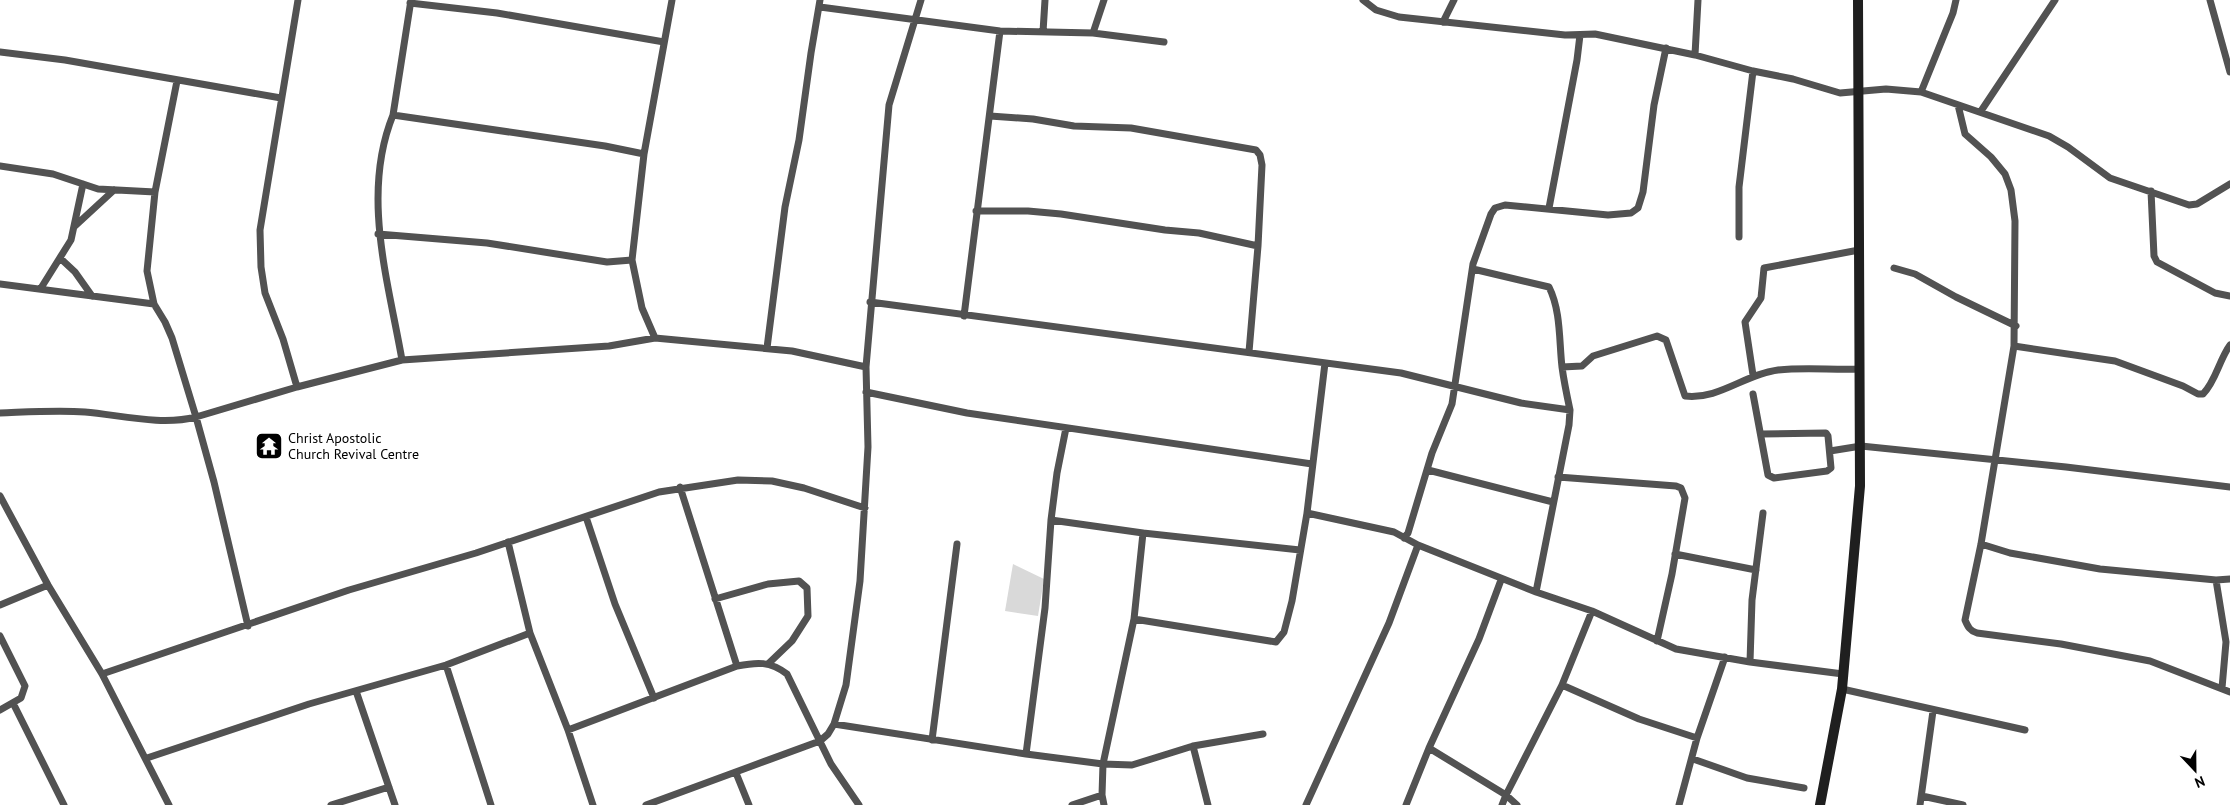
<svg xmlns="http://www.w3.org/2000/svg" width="2230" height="805" font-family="'PT Sans',sans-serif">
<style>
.green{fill:#d9d9d9}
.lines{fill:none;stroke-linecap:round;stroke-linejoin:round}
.street{stroke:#525252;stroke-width:7}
.secondary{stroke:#1f1f1f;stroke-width:10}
.labels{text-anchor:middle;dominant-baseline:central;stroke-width:4.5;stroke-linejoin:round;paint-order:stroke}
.poi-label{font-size:14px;fill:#000;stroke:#fff;text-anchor:start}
</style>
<rect width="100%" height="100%" fill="#fff"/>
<path class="green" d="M1013,564l31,15 -6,37 -33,-5z"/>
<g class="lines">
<path class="street" d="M298,0l-38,230 1,37 4,26 18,46 14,48 105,-27c-14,-80 -41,-166 -9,-245l18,-115
M1363,0l13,10 23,7 166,18 30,-1 100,21 58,16 40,8 47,14 46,-4 35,3 128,44 19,11 42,31 79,27 8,-1 33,-20
M2210,0l20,72
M410,3l87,10 167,29
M820,7l180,24 93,2 11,-33
M1443,22l11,-22
M1043,32l2,-32
M1093,33l71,9
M0,52l65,8 216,38
M1695,55l3,-55
M177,81l-22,111 -8,79 7,33 11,18 7,16 24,79 101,-30
M1921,92l32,-79 3,-13
M1958,105l7,29 26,23 14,17 6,16 4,31 -1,125 -33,198 -16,76c3,7 5,11 12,13l84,11 89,17 80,31
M1981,111l74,-111
M393,115l212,31 39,8
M990,116l43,3 41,7 57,2 125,22 4,5 2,10 -4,81
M0,166l53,8 45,15 57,3
M2151,191l3,65 3,6 58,31 15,3
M1549,208l28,-148 3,-25
M976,211h52l33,3 104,16 34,3 59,13 -9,106
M75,226l39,-36
M378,234l109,9 120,19 25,-2
M1739,237v-50l14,-116
M60,258l15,14 17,24
M1894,268l21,6 41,23 60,29
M1473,269l76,18c12,24 10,54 13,80 2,15 5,29 8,43
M0,284l154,20
M41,288l30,-48 12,-56
M870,302l531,71 120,30 49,7 -1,15 -33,167 -118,-47 -29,78 -83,182
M964,316l36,-285
M655,338l-13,-30 -10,-48 12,-106 28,-154
M2014,346l101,15 68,25 15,8h5c13,-13 16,-34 27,-49
M767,348l18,-141 14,-67 12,-87 9,-53
M402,360l207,-14 46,-8 137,13 74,16
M1562,367l20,-1 11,-10 64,-20 9,4 19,56c34,4 60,-22 93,-26 26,-3 54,0 81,-1
M1753,375l-8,-53 16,-24 3,-30 95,-18
M866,392l101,21 345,51
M1753,394l15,81 6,3 53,-7 4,-3 -3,-32 -2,-3 -65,1
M0,413c28,-1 57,-3 85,-1 35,3 76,14 111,5l18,65 34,144
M1830,451l31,-5 205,21 164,20
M1428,470l125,32
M1558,477l118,9 5,2 4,10 -13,76 -15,67
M680,487l57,179
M0,496l48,89 54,89 67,131
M1307,513l87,19 24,13
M586,517l29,87 39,94
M1051,520l6,-47 9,-45
M1143,533l-92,-13 -6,88 -19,146 77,10 31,-145 9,-86 157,17
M1404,538l4,-5 24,-80 20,-49 21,-140 18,-50 4,-6 10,-3 103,10 23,-2 7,-5 5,-16 11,-87 12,-57
M508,542l22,91 38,97 25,75
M1981,544l29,9 90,16 116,11 14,-1
M1675,554l81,16
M2216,580l10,62 -4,46
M1536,592l56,19 84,38 74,13 93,12
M715,599l53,-15 31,-3 8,7 1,28 -16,25 -24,23
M0,605l48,-20
M1134,619l142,23 8,-10 8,-31 15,-88 18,-150
M0,636l25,50 -4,12 -21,12
M1750,662l2,-62 11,-87
M446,665l45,140
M102,674l247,-84 127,-37 183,-61 79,-12 34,1 32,7 61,20
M1562,685l77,34 58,19
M1842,689l183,41
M356,691l39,114
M13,703l51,102
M834,724l12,-39 14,-104 8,-134 -2,-80 23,-262 32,-105
M568,730l169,-64c20,-4 33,-5 50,8l44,90 28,41
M932,740l25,-196
M1429,748l77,47 56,-110 30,-74
M147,758l162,-54 137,-39 84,-32
M1693,759l54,19 57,10
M736,773l13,32
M1922,796l41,9
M331,805l58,-18
M646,805l174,-64 8,-7 6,-10 192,30
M1072,805l30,-10
M1104,805l-2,-10 1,-31 29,1 61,-19
M1208,805l-15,-59 70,-12
M1406,805l23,-57 50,-109 22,-59
M1502,805l4,-10 11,10
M1679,805l18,-67 28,-81
M1920,805l13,-94"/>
<path class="secondary" d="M1820,805l22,-116 18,-203 -2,-486"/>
</g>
<defs>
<g id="temple-square" transform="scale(1.4375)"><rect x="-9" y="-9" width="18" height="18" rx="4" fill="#000" stroke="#fff"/><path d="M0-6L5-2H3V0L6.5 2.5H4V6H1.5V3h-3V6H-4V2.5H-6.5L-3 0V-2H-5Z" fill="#fff"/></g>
</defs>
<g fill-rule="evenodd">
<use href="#temple-square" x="269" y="446"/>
</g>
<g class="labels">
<g class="poi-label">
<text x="288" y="438">Christ Apostolic<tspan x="288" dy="16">Church Revival Centre</tspan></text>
</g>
</g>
<g transform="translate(2195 770) rotate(158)" stroke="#ffffff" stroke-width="4" paint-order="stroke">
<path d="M0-4L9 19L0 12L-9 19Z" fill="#000000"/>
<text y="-8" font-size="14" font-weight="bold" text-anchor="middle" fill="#000000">N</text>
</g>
</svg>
